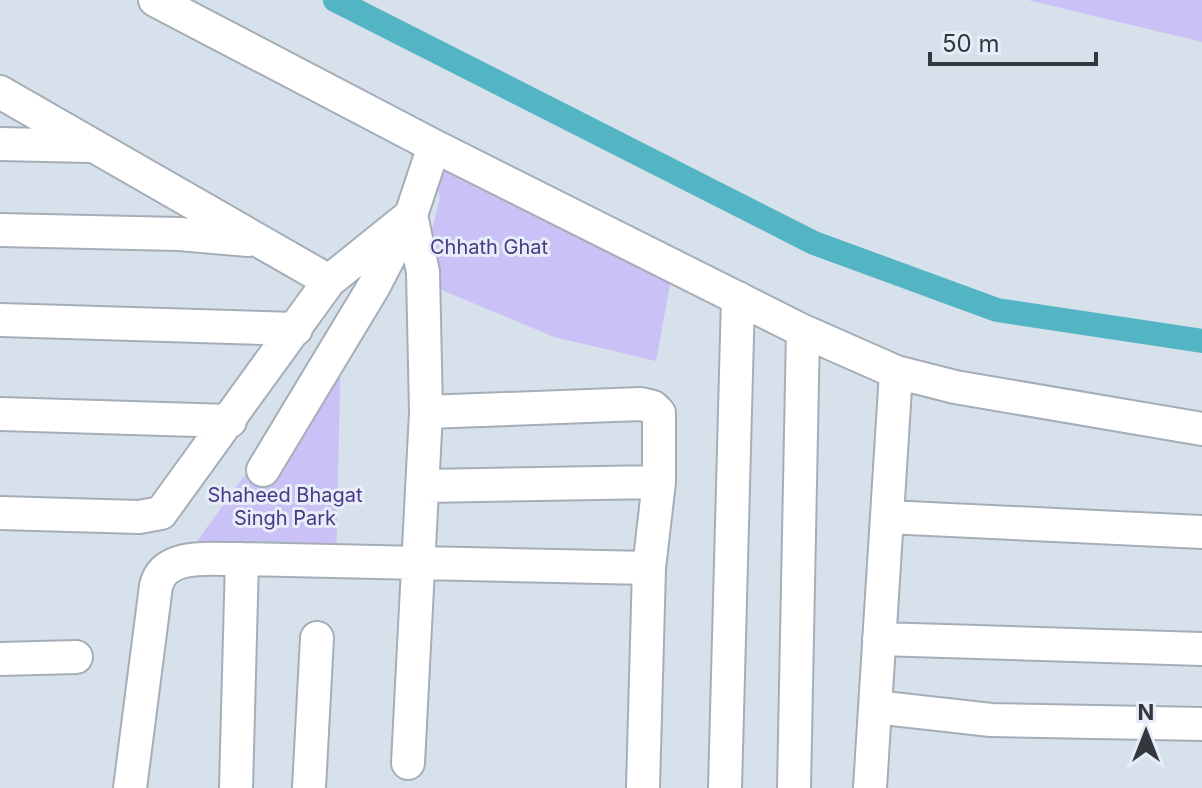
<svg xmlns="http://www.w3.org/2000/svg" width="1202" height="788" font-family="Inter,sans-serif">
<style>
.green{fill:#cac2f6}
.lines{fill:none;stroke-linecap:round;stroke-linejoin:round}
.canal{stroke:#53b4c3;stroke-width:24}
.minor-casing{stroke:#a5aeb7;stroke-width:36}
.minor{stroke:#fff;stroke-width:32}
.labels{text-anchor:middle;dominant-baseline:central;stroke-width:6;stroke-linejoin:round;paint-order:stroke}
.park-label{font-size:20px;fill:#4b3884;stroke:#e5eef8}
</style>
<rect width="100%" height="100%" fill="#d7e1eb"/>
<path class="green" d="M1028,0h174v42z
M426,152l246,122 -16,87 -102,-24 -134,-56 20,-84z
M341,343l-5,220 -147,-11z"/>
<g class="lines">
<path class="canal" d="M335,0l479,243 183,67 205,31"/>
<g class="minor-casing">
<path id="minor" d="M155,0l279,146 369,185 93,41 59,15 247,42
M0,92l329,189
M0,144l89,2
M0,230l179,4 69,6
M0,320l296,9
M426,412l215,-8 12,3 6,6v69l-10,86 -6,220
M0,414l230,7
M263,470l111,-184 30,-58
M423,486l236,-4
M0,513l139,4 22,-4 168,-232 82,-66 23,-69
M887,517l315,15
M879,639l323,10
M0,659l76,-2
M875,707l116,13 211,4
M408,763l18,-351 -3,-140 -12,-57
M130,788l26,-202c8,-35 58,-26 86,-27l407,9
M236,788l6,-229
M309,788l8,-150
M725,788l13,-490
M794,788l9,-457
M870,788l26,-416"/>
</g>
<use href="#minor" class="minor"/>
</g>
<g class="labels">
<g class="park-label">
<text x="489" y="247">Chhath Ghat</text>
<text x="285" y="495">Shaheed Bhagat<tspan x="285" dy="23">Singh Park</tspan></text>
</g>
</g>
<g transform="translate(1146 732)" stroke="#e5eef8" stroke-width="6" paint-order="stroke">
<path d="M0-6L14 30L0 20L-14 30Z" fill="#34373b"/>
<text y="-12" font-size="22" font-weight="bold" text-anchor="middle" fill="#34373b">N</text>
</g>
<path d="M930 52v12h166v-12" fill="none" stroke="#34373b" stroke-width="4"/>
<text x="942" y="52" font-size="24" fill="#34373b" stroke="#e5eef8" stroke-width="6" paint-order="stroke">50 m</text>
</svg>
